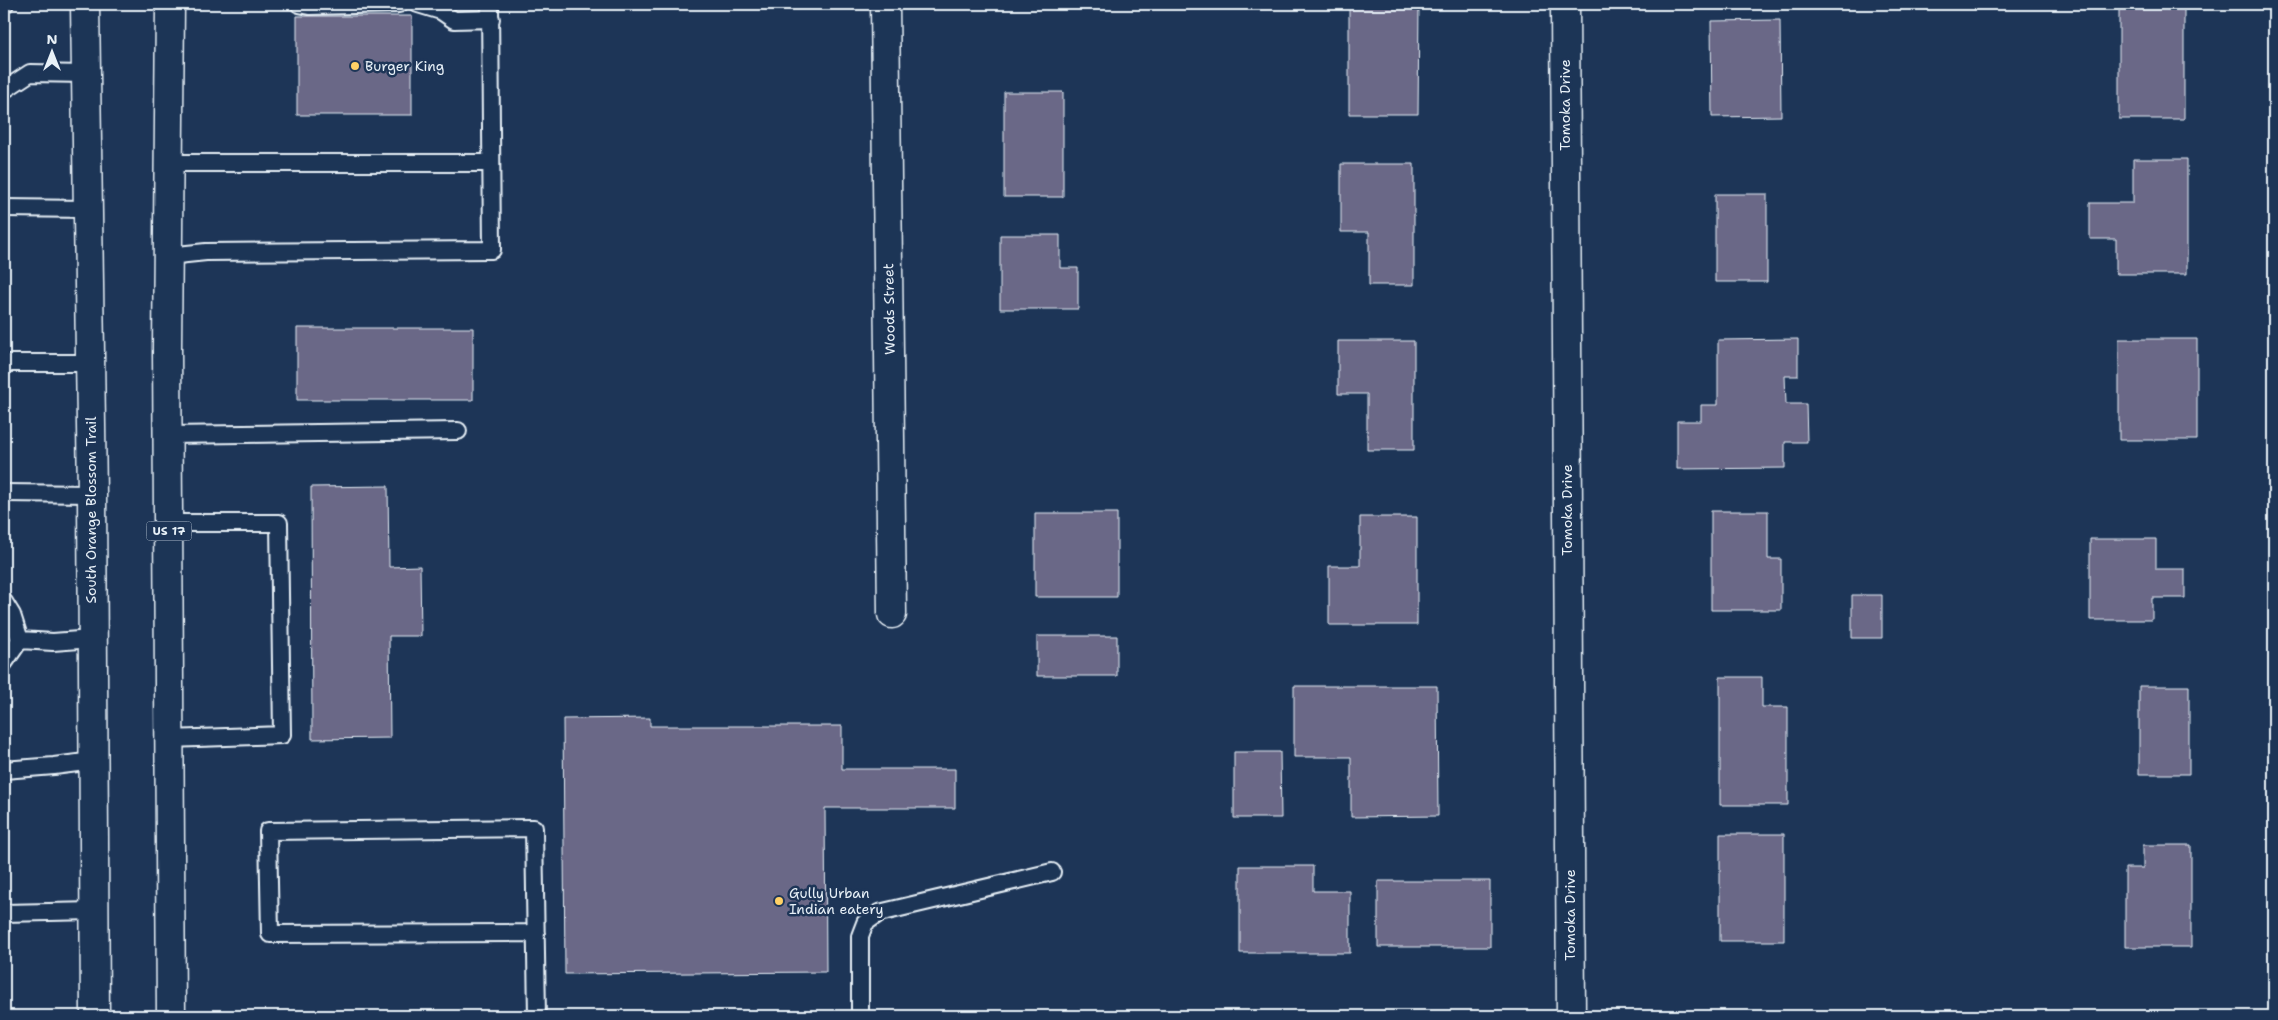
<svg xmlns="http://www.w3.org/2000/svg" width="2278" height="1020" font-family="'Shantell Sans',sans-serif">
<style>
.building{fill:#6a6787;stroke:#e8f1f8}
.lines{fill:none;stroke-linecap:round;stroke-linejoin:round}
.lane-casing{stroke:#e8f1f8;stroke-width:20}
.street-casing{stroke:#e8f1f8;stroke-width:31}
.primary-casing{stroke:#e8f1f8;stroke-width:31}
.lane{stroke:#1d3557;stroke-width:16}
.street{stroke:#1d3557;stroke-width:28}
.primary{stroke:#1d3557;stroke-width:28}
.poi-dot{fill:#ffd166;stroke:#1d3557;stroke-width:2}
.labels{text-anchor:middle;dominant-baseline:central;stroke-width:5;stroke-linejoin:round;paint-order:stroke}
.shield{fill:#1d3557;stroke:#abb9c8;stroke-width:1}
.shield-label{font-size:12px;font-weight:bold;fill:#e8f1f8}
.poi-label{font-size:14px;fill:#e8f1f8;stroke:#1d3557;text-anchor:start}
.street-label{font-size:14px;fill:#e8f1f8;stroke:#1d3557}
</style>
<rect width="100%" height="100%" fill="#1d3557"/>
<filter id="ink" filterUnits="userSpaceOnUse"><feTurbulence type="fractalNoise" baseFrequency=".02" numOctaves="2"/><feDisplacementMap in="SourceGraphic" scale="10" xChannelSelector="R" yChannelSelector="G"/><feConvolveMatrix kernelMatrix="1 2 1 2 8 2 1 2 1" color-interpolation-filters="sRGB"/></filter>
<g filter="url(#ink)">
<path class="building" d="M1349,4h70l-1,110h-69z
M2119,4h65v115h-65z
M297,16h115v99h-115z
M1780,20l1,96 -69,1 -1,-96z
M1004,92h59v105h-59z
M2133,159h54v115h-71v-35h-26v-36h43z
M1341,164h73v121h-45v-53h-28z
M1715,194h52v88h-52z
M1000,235h60v33h18v41h-78z
M297,328h176v72h-176z
M1798,339v37h-13l1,28h20l1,38h-22v26l-108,1v-48h24v-16h17v-65z
M2119,339h78v101h-78z
M1338,341h76v109h-47v-56h-29z
M388,486l1,81 31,-1 1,70h-32l1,102 -78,1 -1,-252z
M1711,511h57v48h13v51h-70z
M1035,513h82v84h-82z
M1360,517h57v108h-88v-59h31z
M2090,539h66v30h29v29h-33v22h-62z
M1852,595h30v43h-30z
M1037,636h80v40h-80z
M1720,677h42v30h26v98h-68z
M1294,686h143l1,130 -87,1v-60h-57z
M2139,686h50v88h-50z
M650,718v8h192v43h113v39h-130l1,164 -261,2 -2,-255z
M1234,752h46l1,66h-47z
M1720,834h64v107h-64z
M2143,845h48v102h-66v-79h18z
M1240,866h73v25h37v62h-110z
M1378,881h112v66h-112z"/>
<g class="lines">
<g class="lane-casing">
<path id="lane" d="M4,4h1
M299,4l10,2 90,-2
M418,4l23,7 13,9 37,-1
M4,90l26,-17 56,1
M169,163h322
M4,208l84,1
M168,256l38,-4 286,-2 -2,-246
M4,363h86
M168,435l290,-4
M4,493l88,1
M169,523h110l3,212 -113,4
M4,602l8,13 8,25
M20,640l33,2 39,-3
M4,663l16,-23
M4,770l50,-4 39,-5
M4,913l90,-2
M536,933l-266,1 -2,-103 266,-3 3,188
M860,1016v-80l5,-13 14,-10 173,-41"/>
</g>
<g class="street-casing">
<path id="street" d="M885,4l7,610
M1565,4l6,1012"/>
</g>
<g class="primary-casing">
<path id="primary" d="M85,4l7,490 3,522
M170,4l-3,344 4,668"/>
</g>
<use href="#lane" class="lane"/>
<use href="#street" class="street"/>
<use href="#primary" class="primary"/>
</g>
</g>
<g class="poi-dot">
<circle cx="355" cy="66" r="5"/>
<circle cx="779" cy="901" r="5"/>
</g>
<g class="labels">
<rect class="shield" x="146.5" y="521.5" width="45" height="19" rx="4"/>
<g class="shield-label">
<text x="169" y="531">US 17</text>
</g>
<g class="poi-label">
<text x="365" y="66">Burger King</text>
<text x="789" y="893">Gully Urban<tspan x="789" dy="16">Indian eatery</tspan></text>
</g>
<g class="street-label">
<text transform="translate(1565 105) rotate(-90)">Tomoka Drive</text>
<text transform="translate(889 309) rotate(-91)">Woods Street</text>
<text transform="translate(91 510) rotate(-90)">South Orange Blossom Trail</text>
<text transform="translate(1567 510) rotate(-90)">Tomoka Drive</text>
<text transform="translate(1570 915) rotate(-90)">Tomoka Drive</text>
</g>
</g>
<rect width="2278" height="1020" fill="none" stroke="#1d3557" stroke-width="20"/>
<rect x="10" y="10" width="2258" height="1000" fill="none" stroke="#e8f1f8" stroke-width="2" filter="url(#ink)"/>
<g transform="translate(52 52)" stroke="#1d3557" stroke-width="4" paint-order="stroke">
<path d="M0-4L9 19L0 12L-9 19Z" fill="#e8f1f8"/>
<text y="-8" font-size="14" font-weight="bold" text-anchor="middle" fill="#e8f1f8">N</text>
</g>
</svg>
